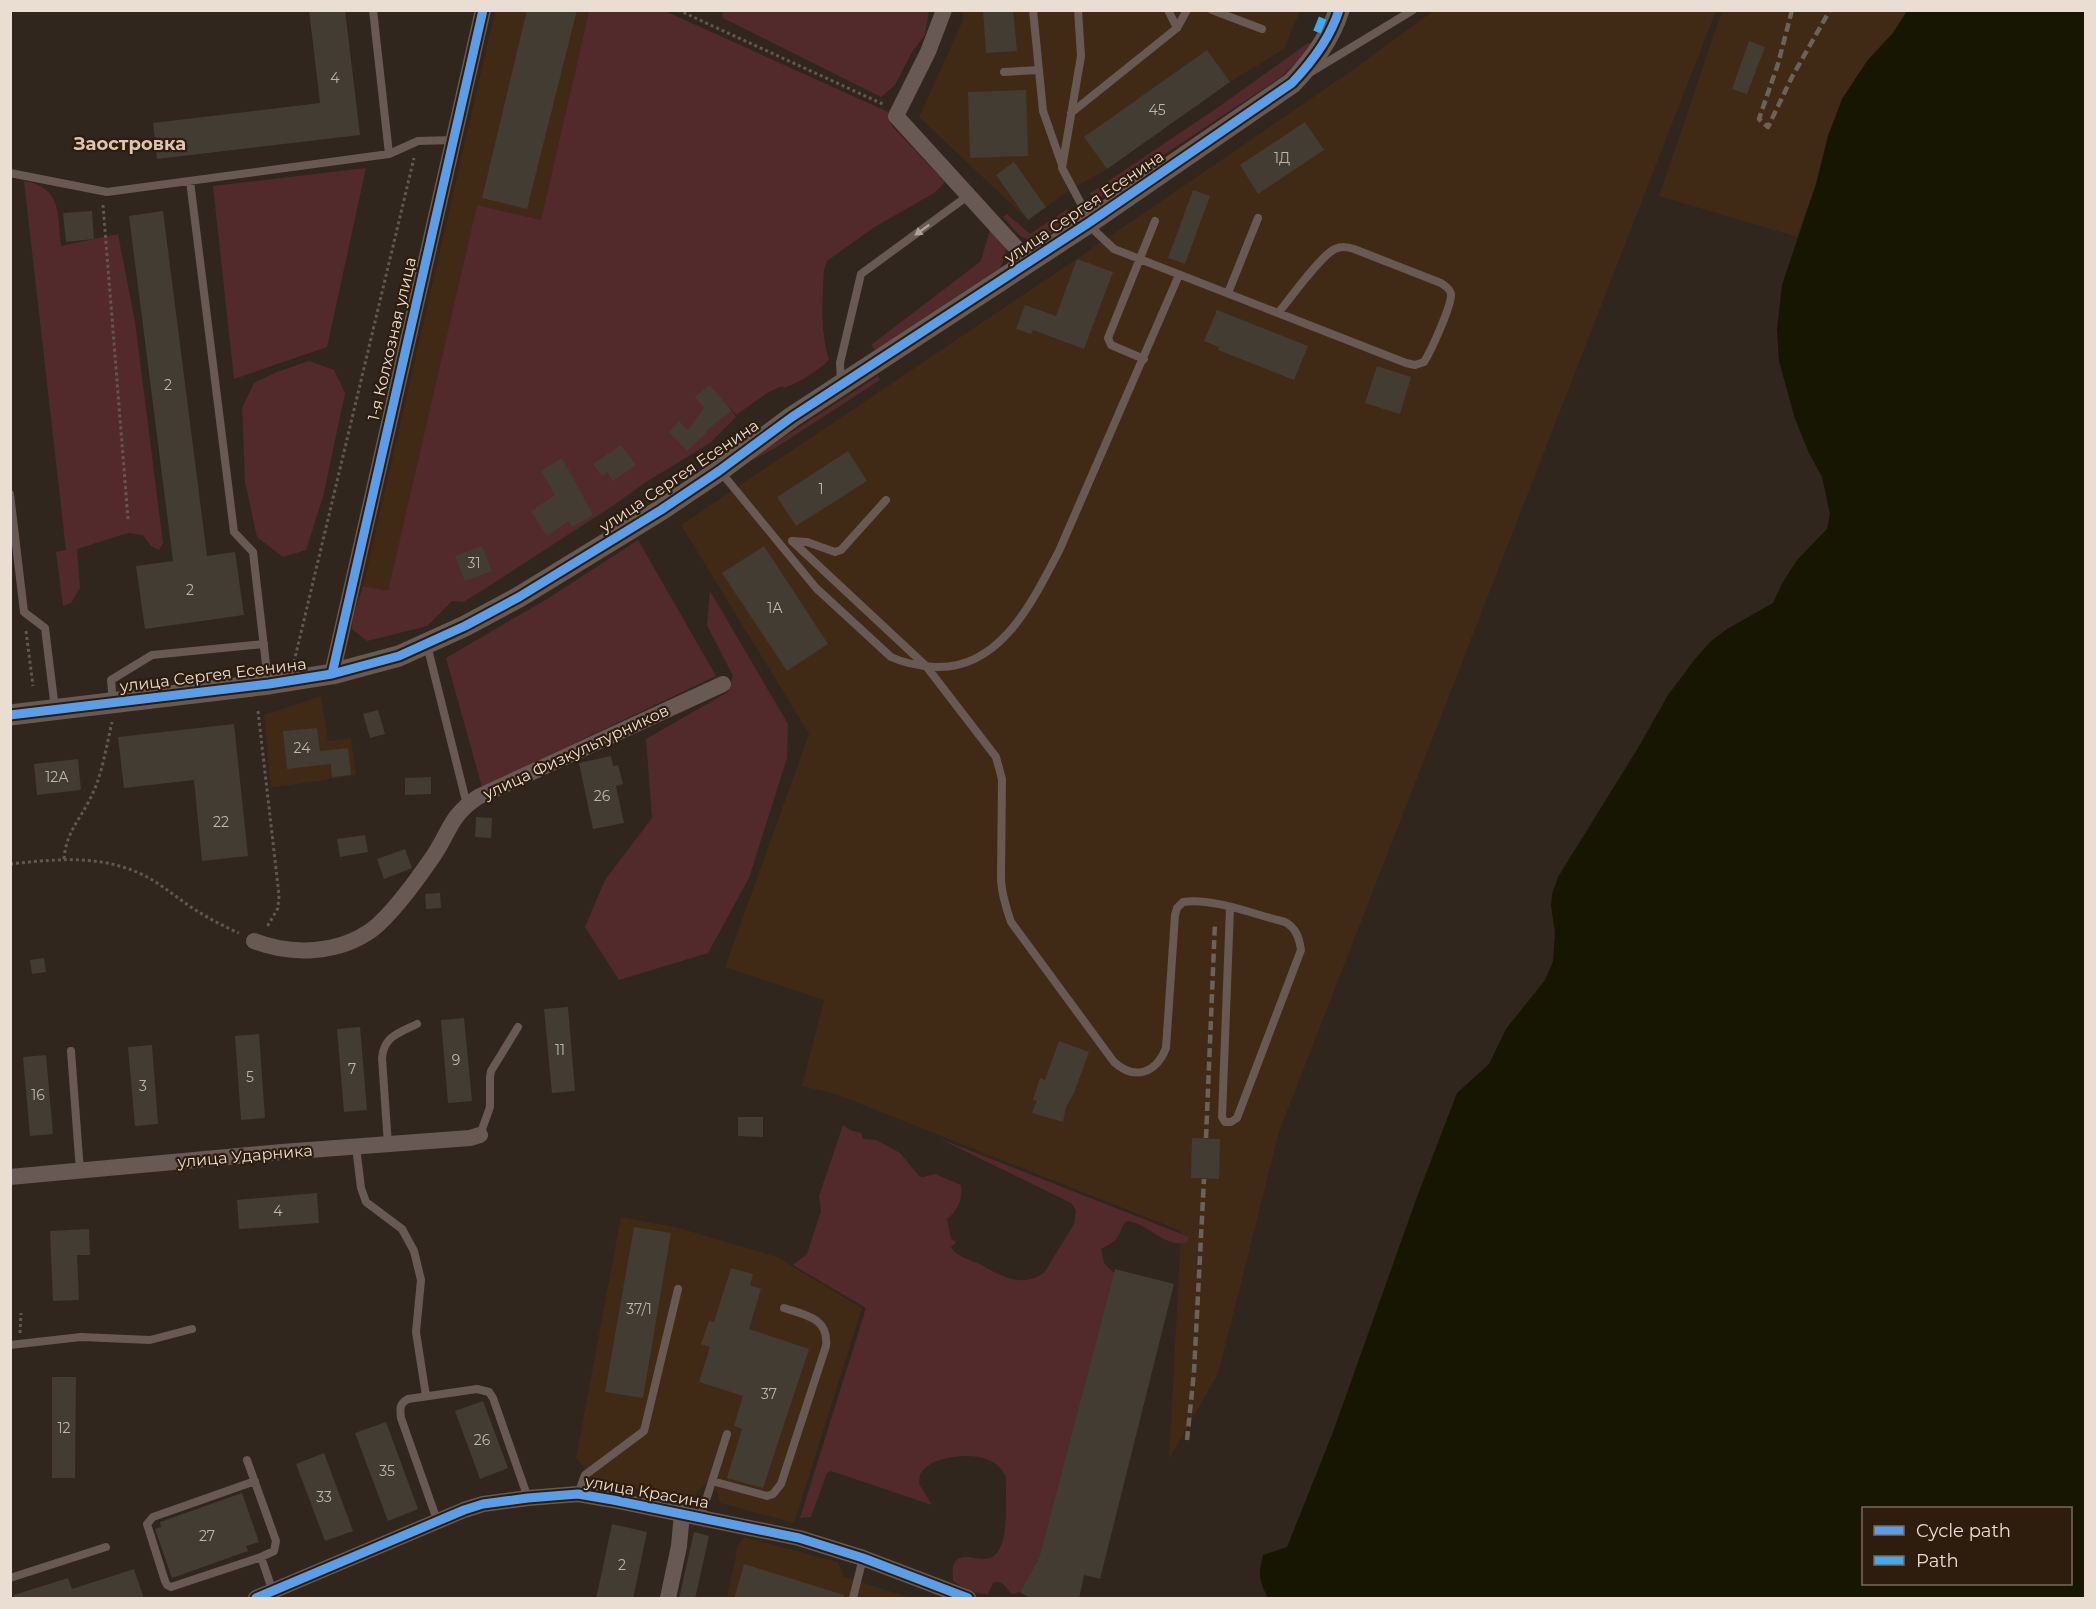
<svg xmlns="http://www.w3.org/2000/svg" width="2096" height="1609" font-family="Montserrat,sans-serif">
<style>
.built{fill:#402915}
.green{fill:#532a2b}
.water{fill:#171603;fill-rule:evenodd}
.building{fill:#433c33}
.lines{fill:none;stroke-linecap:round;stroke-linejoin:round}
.path{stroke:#625752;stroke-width:3;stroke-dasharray:3 3;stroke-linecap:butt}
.service{stroke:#685954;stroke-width:8}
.minor{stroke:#685954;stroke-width:16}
.tertiary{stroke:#685954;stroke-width:21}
.rail{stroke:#6c625c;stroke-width:4.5;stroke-dasharray:9 4.5;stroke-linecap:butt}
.quiet{stroke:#3fa9f5;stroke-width:8;stroke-dasharray:15 8;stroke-linecap:butt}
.cycleway-casing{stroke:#2e1c0c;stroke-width:13}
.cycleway{stroke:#5a9eea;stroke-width:9}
.oneway{fill:#b0a29a}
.labels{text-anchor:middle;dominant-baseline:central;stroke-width:4.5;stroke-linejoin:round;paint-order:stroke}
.number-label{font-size:14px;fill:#c0b6ab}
.street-label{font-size:16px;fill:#eaded3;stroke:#2e1c0c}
.neighbourhood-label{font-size:18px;font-weight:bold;fill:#ddc5b1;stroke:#2e1c0c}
</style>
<rect width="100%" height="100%" fill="#30261d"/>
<path class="built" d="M495,11h94l-48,209 -64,-15 -89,387 -25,-6z
M963,11h337l-16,38 -54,33 -123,87 -40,23 -39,28 -109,-103 44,-97z
M1433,11h283l-437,1121 -61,242 -49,85 12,-228 -346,-137 -33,-8 22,-86 -99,-33 84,-233 -128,-209 425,-286 245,-168z
M1722,11h185l-14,22 -26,28 -39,75 -12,48 -19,53 -138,-41z
M321,696l7,45 23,-3 5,37 -85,13 -7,-73z
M621,1217l58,11 98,29 85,51 -68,215 -74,-20 -5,-16 -10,-2 -16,14 -95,-19 -18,-22z
M744,1537l94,25 6,15 68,21h-185l11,-53z"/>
<path class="green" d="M589,11h76l223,101 3,13 53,56v2l-10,10 -61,35 -46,33 -3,9c-2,30 -4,61 5,90 -13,12 -29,22 -45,28l-2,-2 -15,7 -31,22 -9,-11 9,13 -26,26 -64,39 -32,23 -131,85 -20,12 -11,-1 -25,25 -60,15 -15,-12 1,-12 10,-31 25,5 89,-386 64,15z
M722,11v-1l207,1 -4,24 -13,17 -17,33 -14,12 -158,-79z
M1308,43h3l-8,14 -22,20 -181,120h-5l-6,-3 131,-88z
M366,168l-39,179 -93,32 -21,-193z
M24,181c39,7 33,33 37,65l57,-12 17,88 28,221 -4,7 -8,-4 -8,-11 -15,-2 -51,16 3,39 -9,15 -8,3 -7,-54 10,-2z
M1068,209c-1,16 -28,37 -44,29 -8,-4 -15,-15 -21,-21l4,-3 23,20z
M990,229l16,18 -1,9 -5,12 -125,82 -4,-5 110,-84z
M309,361l25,9 11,23 -22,104 -17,53 -23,7 -26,-20 -12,-55 -3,-74 12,-25 23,-11z
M878,376l2,4 -105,68 -22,12 -1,-2z
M638,540l78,136 -234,111 -36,-129 101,-59z
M710,591l78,133 -1,34 -38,120 -41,75 -89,27 -34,-53 20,-47 47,-62 -6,-79 82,-47 5,-16 -26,-51z
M843,1125l7,5 11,3 2,6 13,1 24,13 19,23 4,1 12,-3 26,11c2,13 -3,26 -14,34l4,20 5,3 -5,5c6,10 18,12 28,17 21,11 41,25 65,9l30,-49 2,-14 -5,-7 -133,-65 251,99 -2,5c-23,7 -39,-20 -61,-21 -5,6 -6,15 -11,19 -4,4 -9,6 -14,9l3,14 10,10 -75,285 -19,34 -8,2c-7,-6 -9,-15 -19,-11l-5,11c-13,0 -25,-6 -35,-13 -4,-44 29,-11 43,-27 14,-16 9,-57 10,-77 -10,-26 -50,-24 -72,-15 -5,2 -10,7 -14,12l-1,10 13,21 -101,-34 -4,2 -16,44 -11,1 66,-210 -73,-43 14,-11 3,-9 11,-34 -2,-15z"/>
<path class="water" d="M1907,11h178v1587h-817c-9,-17 -10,-24 -5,-43l24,-8 46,-115 84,-235 40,-104 32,-29 17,-35 39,-49 8,-19 2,-29 -4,-26 1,-12 6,-17 80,-129 30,-53 27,-36 16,-18 16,-12 46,-26 10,-21 14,-22 30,-31 3,-15 -8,-37 -13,-24 -14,-34 -16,-58 -2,-32 5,-44 34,-101 12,-48 14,-37 25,-38 26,-28zM1864,1508h206v76h-206z"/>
<path class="building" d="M309,10h36l15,125 -203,24 -4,-36 167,-20z
M527,10h50l-50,199 -45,-11z
M983,10h30l4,41 -31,2z
M1749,41l16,6 -18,47 -15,-5z
M1207,50l23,32 -123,87 -23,-32z
M1026,90l2,66 -58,2 -2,-66z
M1305,122l19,28 -66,44 -18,-29z
M1014,162l32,45 -18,13 -32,-45z
M1193,190l17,6 -25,68 -17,-6z
M92,211l2,28 -28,3 -3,-29z
M163,211l44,345 28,-4 9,63 -99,14 -9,-63 37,-5 -44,-345z
M1077,259l36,13 -29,77 -51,-19 -2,4 -15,-5 9,-24 31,11z
M1217,310l91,36 -14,34 -76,-30 1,-3 -15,-6z
M1377,366l34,11 -11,37 -35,-11z
M710,385l21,26 -24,19 1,1 -21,20 -18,-19 10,-11 9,9 16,-22 -9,-11z
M621,445l15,20 -23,16 -6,-9 -5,4 -9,-12z
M848,451l19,30 -71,45 -19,-29z
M562,458l31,57 -21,12 -3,-6 -22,15 -16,-25 24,-16 -14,-24z
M482,546l10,25 -27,10 -10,-25z
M764,546l64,98 -41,27 -65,-98z
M378,710l7,24 -15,4 -7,-24z
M234,724l14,132 -46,5 -8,-81 -70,8 -6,-51z
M317,728l3,23 28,-3 3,27 -19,2 -1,-13 -44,5 -4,-38z
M611,756l2,10 5,-1 5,19 -7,2 8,37 -31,6 -14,-66z
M78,759l3,31 -44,5 -3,-31z
M431,777v17l-26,1v-17z
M476,817l16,1 -1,20 -16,-1z
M365,835l3,17 -28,5 -3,-18z
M405,849l7,19 -28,11 -7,-20z
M440,893l1,15 -15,1 -1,-15z
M44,958l2,14 -14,2 -2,-14z
M568,1007l7,84 -23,2 -8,-84z
M464,1018l8,83 -24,2 -7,-83z
M360,1027l7,83 -23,2 -7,-83z
M259,1034l6,84 -24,2 -6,-84z
M1059,1041l30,11 -15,41 -8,14 -3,15 -31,-9 5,-12 -4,-1 7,-22 5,2z
M152,1045l6,79 -23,2 -7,-79z
M46,1055l7,79 -23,2 -7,-79z
M738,1117h25v20l-25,-1z
M1192,1138l28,1 -1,40 -28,-1z
M317,1193l2,30 -80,6 -2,-29z
M634,1227l37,6 -28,165 -38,-6z
M89,1229l1,26h-13l2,45 -26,1 -3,-70z
M731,1268l22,6 -3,11 11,4 -12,40 60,20 -46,139 -36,-10 15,-49 -8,-3 9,-30 -44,-14 11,-35 -9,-3 8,-23 5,1z
M1115,1269l59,15 -74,295 -16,-4 -5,24h-47l-12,-7 19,-34z
M52,1377h24l-1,101h-23z
M483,1401l25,67 -28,11 -25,-68z
M386,1422l32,87 -30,12 -33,-88z
M324,1453l29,78 -28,10 -29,-77z
M242,1493l17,49 -13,4 2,5 -76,27 -17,-49 6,-2 -1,-5z
M612,1524l35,8 -14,67h-37z
M694,1532l15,4 -14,63h-16z
M744,1564l100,31v4h-110z
M134,1569l10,30h-130v-4l54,-17 4,11z"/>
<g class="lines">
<path class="path" d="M678,10l207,95
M103,205l25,314
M26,631l7,55
M294,662l120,-504
M258,711l21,184 -1,13 -11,19
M64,859c2,-26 15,-38 26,-60 12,-23 16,-51 22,-77
M10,864c47,-5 94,-10 137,13 17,9 31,22 47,32 14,9 29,17 45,24
M20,1333l1,-20"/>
<path class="service" d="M373,10l16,144
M1033,10l10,101 19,54
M1078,10l3,46 -19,112 34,64 18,17 292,114 9,2 9,-3c7,-11 28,-57 27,-68 -1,-6 -6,-8 -10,-11l-87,-34c-7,-2 -12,-3 -19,0 -14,6 -45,50 -57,64
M1168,10l9,18
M1212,10l50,19
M1004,72l35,-2
M1311,72l102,-62
M1071,113l106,-85 10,-18
M10,173l97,19 282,-38 29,-13 35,-1
M190,181l44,351 19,20 15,130
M1228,293l30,-75
M1144,359l-33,-14 -3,-7 47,-117
M841,383l-1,-20 21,-89 108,-79
M720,471l96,117 75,69c15,7 28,9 44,10 66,3 98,-67 124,-116l120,-276
M10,494l14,118 21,16 10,81
M792,541l134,125 70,91 6,22 -1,101c1,15 5,28 10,42l103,140c21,19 42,11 52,-14l9,-133 2,-7 6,-6c28,-5 73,13 102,20 11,6 14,15 16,28l-64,168 -6,4h-6l-3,-5 8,-209
M792,541l15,1 28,10 6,-2 45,-50
M427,645l40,160
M113,702l-2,-22 41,-25 112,-11
M71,1051l9,120
M480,1135l10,-28v-30l1,-6 27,-44
M388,1145l-6,-87c2,-22 17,-25 35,-34
M356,1147l5,41 5,14 36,27 12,22 7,29 -5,52 10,64
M10,1345l71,-8 69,3 42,-11
M247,1460l29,81 -2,10 -13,6 12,35
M255,1481l-102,36 -6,7 18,57 2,4 4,2 90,-30
M712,1481l55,15 6,-2 8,-10 45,-138c3,-28 -20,-31 -42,-38
M578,1494l7,-19 59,-44 34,-142
M701,1516l26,-82
M437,1520l-36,-102c-1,-9 -2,-14 7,-19l69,-10 12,3 4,6 35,100
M10,1578l96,-31
M853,1598l10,-40"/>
<path class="minor" d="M944,10l-16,42 -32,64 133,146
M332,674l151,-664
M254,941c38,15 85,13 119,-12 21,-17 46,-52 61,-74 17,-26 16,-39 44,-58l245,-113
M10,1177l272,-25 188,-14 10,-3
M256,1598l208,-88 19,-6 45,-6 50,-4 35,6 186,38 64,20 105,40
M668,1598l11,-52 3,-33"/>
<path class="tertiary" d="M10,715l259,-31 63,-10 67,-18 66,-30 54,-29 142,-87 58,-39 73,-54 298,-195 202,-139c20,-21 38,-44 47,-73"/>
<path class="rail" d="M1792,10l-14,54 -19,55 9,8 24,-50 38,-67
M1206,1138l9,-216
M1187,1440l7,-68 10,-193"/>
<path class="quiet" d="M1317,32l9,-22"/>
<g class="cycleway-casing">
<path id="cycleway" d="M332,674l151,-664
M10,715l259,-31 63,-10 67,-18 66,-30 54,-29 142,-87 58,-39 73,-54 298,-195 202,-139c20,-21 38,-44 47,-73
M256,1598l208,-88 19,-6 45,-6 50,-4 35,6 186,38 64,20 105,40"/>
</g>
<use href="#cycleway" class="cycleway"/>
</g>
<defs><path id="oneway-solid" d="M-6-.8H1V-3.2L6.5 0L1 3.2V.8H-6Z" transform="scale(1.5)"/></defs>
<use class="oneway" href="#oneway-solid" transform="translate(922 230) rotate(144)"/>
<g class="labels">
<g class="number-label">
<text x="335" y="78">4</text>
<text x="1157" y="110">45</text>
<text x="1282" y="158">1Д</text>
<text x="168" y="385">2</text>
<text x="821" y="489">1</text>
<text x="474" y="563">31</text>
<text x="190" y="590">2</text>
<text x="775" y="608">1А</text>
<text x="302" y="748">24</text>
<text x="57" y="777">12А</text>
<text x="602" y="796">26</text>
<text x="221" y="822">22</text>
<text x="560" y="1050">11</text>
<text x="456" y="1060">9</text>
<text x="352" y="1069">7</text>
<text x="250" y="1077">5</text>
<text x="143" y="1086">3</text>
<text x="38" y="1095">16</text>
<text x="278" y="1211">4</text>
<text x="639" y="1309">37/1</text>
<text x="769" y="1394">37</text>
<text x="64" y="1428">12</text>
<text x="482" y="1440">26</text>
<text x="387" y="1471">35</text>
<text x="324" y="1497">33</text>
<text x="207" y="1536">27</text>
<text x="622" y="1565">2</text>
</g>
<g class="street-label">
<text transform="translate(1084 207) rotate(-34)">улица Сергея Есенина</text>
<text transform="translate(392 339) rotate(-77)">1-я Колхозная улица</text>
<text transform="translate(679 476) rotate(-34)">улица Сергея Есенина</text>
<text transform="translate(213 675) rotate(-7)">улица Сергея Есенина</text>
<text transform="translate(576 752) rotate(-25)">улица Физкультурников</text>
<text transform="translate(245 1156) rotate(-5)">улица Ударника</text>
<text transform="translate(647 1492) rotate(10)">улица Красина</text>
</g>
<g class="neighbourhood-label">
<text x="130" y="144">Заостровка</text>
</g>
</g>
<rect width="2096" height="1609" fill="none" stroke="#eaded3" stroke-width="24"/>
<rect x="1862" y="1507" width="210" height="78" fill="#2e1c0c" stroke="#796a5c" stroke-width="1.5"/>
<rect x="1874" y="1526" width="30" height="9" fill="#5a9eea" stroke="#796a5c" stroke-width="1.5"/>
<text x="1916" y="1537" font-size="18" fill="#eaded3">Cycle path</text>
<rect x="1874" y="1556" width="30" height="9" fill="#3fa9f5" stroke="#796a5c" stroke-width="1.5"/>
<text x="1916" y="1567" font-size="18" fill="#eaded3">Path</text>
</svg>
